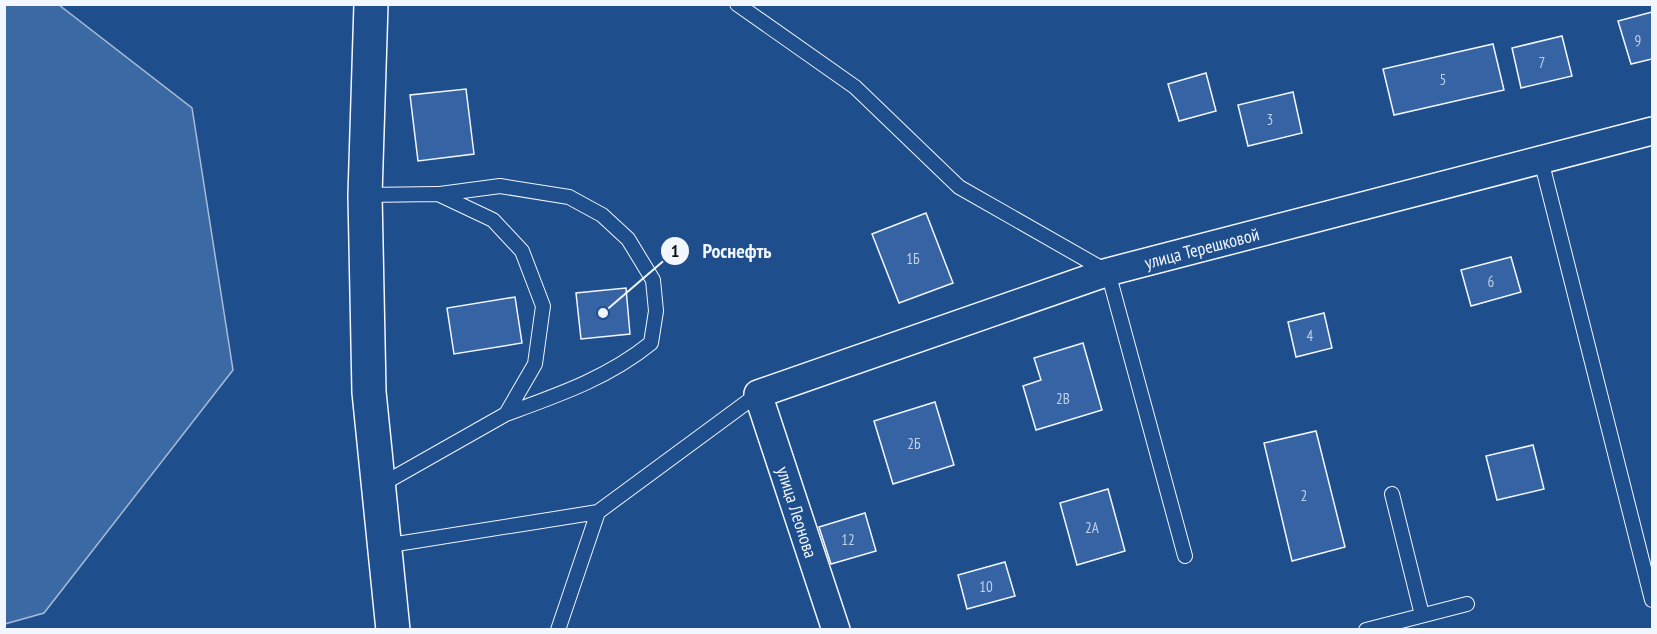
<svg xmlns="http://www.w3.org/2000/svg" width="1657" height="634" font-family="'PT Sans Narrow',sans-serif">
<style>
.water{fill:#3b69a3;stroke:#a8bbd7;stroke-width:1.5}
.building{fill:#3563a3;stroke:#f2f6ff;stroke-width:1.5}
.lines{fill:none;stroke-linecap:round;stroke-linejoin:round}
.lane-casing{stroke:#f2f6ff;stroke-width:16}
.street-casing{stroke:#f2f6ff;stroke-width:30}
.secondary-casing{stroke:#f2f6ff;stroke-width:36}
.lane{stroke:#1f4e8c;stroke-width:14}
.street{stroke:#1f4e8c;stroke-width:27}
.secondary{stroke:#1f4e8c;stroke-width:33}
.labels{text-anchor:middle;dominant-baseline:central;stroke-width:4.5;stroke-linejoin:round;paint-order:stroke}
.number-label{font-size:15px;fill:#c3d1e8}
.street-label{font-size:18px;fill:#f2f6ff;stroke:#1f4e8c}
.leader{fill:none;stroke:#f2f6ff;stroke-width:2}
.callout-dot{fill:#f2f6ff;stroke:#1f4e8c;stroke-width:2}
.mark-label{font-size:18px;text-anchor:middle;font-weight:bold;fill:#111}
.callout-label{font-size:20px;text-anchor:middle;font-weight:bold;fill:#f2f6ff;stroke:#1f4e8c;stroke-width:4.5;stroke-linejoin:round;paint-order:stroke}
</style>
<rect width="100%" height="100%" fill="#1f4e8c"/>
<path class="water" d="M5,4l54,1 133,103 41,262 -189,243 -39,11z"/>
<path class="building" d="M1652,12v47l-21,5 -13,-43z
M1562,36l10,40 -51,12 -9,-40z
M1493,44l11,46 -110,25 -11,-46z
M1206,73l10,38 -37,10 -11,-37z
M466,89l8,65 -56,7 -8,-66z
M1293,92l9,41 -54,13 -10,-41z
M926,213l27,70 -54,20 -27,-69z
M1511,257l10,35 -50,14 -10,-36z
M626,288l4,46 -49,5 -5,-46z
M515,297l7,46 -68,11 -7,-46z
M1324,313l8,35 -36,9 -8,-35z
M1083,343l19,67 -66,20 -13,-44 18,-6 -7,-22z
M935,402l19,63 -61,19 -19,-63z
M1316,431l29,116 -53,14 -28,-118z
M1533,445l11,44 -47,11 -11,-44z
M1108,489l17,62 -48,14 -17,-62z
M865,513l11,38 -45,13 -12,-37z
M1005,562l10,34 -48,13 -9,-34z"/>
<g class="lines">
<g class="lane-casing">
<path id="lane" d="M737,4l118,83 104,100 149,85 77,284
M1541,160l111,440
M440,194l60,-8 69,11 33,18 26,24 25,41 3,31 -5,32c-43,35 -93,52 -145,71
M365,195l73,-1 55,26 29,31 21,55 -8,58 -29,50 -127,72
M1392,494l30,121
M384,546l214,-34
M558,630l40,-118 160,-118
M1366,630l101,-26"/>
</g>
<g class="street-casing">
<g id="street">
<path id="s1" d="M836,630l-78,-236 350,-122 544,-141"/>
</g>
</g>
<g class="secondary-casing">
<path id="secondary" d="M371,4l-6,191 4,197 24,238"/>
</g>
<use href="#lane" class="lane"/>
<use href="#street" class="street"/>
<use href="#secondary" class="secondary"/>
</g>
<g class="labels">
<g class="number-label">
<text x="1638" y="40">9</text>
<text x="1542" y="62">7</text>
<text x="1443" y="79">5</text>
<text x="1270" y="119">3</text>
<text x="913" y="258">1Б</text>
<text x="1491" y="281">6</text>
<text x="1310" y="335">4</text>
<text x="1063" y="398">2В</text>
<text x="914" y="443">2Б</text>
<text x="1304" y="495">2</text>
<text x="1092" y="527">2А</text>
<text x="848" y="539">12</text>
<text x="986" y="586">10</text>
</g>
<g class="street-label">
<text stroke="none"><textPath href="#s1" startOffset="716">улица Терешковой</textPath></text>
<text transform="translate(797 512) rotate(72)">улица Леонова</text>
</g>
</g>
<path class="leader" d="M603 313L675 251"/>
<g class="callout-dot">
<circle cx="603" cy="313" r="6"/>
<circle cx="675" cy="251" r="15"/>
</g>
<g class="mark-label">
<text x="675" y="257">1</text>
</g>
<g class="callout-label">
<text x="737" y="258">Роснефть</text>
</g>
<rect width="1657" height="634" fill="none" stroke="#f2f6ff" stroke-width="12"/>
</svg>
